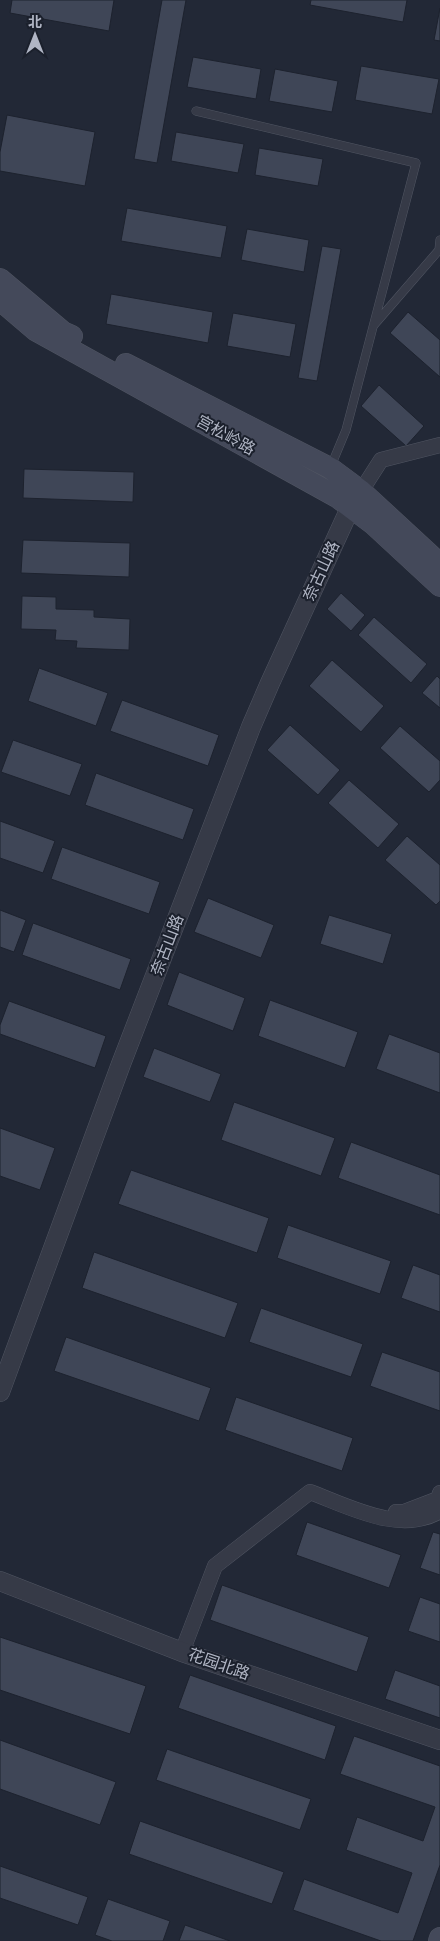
<svg xmlns="http://www.w3.org/2000/svg" width="440" height="1941" font-family="'Roboto Condensed','Noto Sans SC',sans-serif">
<style>
.building{fill:#3f4657;stroke:#1d222e}
.lines{fill:none;stroke-linecap:round;stroke-linejoin:round}
.service-casing{stroke:#505562;stroke-width:9}
.minor-casing{stroke:#505562;stroke-width:16}
.tertiary-casing{stroke:#505562;stroke-width:20}
.secondary-casing{stroke:#505562;stroke-width:22}
.service{stroke:#363a47;stroke-width:8}
.minor{stroke:#363a47;stroke-width:15}
.tertiary{stroke:#363a47;stroke-width:19}
.secondary{stroke:#44495a;stroke-width:21}
.labels{text-anchor:middle;dominant-baseline:central;stroke-width:4;stroke-linejoin:round;paint-order:stroke}
.street-label{font-size:16px;fill:#b0b5c4;stroke:#1b202c}
</style>
<rect width="100%" height="100%" fill="#222836"/>
<path class="building" d="M12,0h102l-5,31 -99,-18z
M162,0h24l-29,163 -23,-4z
M311,0h96l-4,22 -93,-17z
M440,8v33l-6,-1z
M193,57l68,12 -5,30 -69,-12z
M361,66l78,13 -7,35 -77,-14z
M275,69l63,12 -6,31 -63,-11z
M7,115l88,17 -10,54 -85,-15v-19z
M176,132l68,12 -6,29 -67,-12z
M259,148l64,11 -5,27 -63,-11z
M127,208l100,18 -6,32 -100,-17z
M247,229l62,11 -5,32 -63,-12z
M322,246l19,3 -24,132 -19,-3z
M111,294l102,18 -5,31 -102,-19z
M408,312l32,28v37l-50,-44z
M233,313l63,11 -6,33 -63,-11z
M379,385l45,41 -18,20 -45,-40z
M24,469l110,3 -1,30 -110,-4z
M23,540l107,3 -1,34 -108,-4z
M341,593l24,22 -14,16 -24,-22z
M22,596l34,1v12l38,1v7l36,2 -1,31 -53,-2 1,-7 -22,-1 1,-10 -35,-1z
M374,617l53,47 -16,19 -53,-48z
M332,660l52,46 -23,26 -52,-46z
M39,668l69,25 -12,33 -68,-25z
M437,676l3,3v29l-18,-15z
M122,700l97,35 -11,31 -98,-35z
M290,725l50,45 -22,25 -51,-45z
M400,726l40,35v19l-11,12 -49,-44z
M13,740l69,24 -12,32 -69,-24z
M96,773l98,36 -11,31 -98,-35z
M349,780l50,44 -21,24 -50,-45z
M0,821l55,20 -12,32 -43,-15z
M407,836l33,29v36l-4,4 -51,-45z
M62,847l98,35 -11,32 -98,-35z
M208,898l66,27 -13,33 -67,-26z
M0,910l26,10 -12,32 -14,-5z
M329,915l63,19 -9,30 -63,-20z
M33,923l98,36 -11,31 -98,-35z
M179,972l66,26 -12,33 -66,-26z
M270,1000l88,32 -13,36 -87,-32z
M9,1001l97,35 -11,32 -95,-34v-9z
M389,1034l51,19v40l-64,-24z
M154,1048l67,26 -11,28 -67,-25z
M234,1102l101,36 -14,38 -100,-36z
M0,1128l55,20 -15,42 -40,-14z
M351,1142l89,33v40l-102,-37z
M131,1170l138,48 -12,35 -139,-49z
M288,1225l103,36 -11,33 -103,-36z
M94,1252l144,51 -13,35 -143,-50z
M413,1265l27,10v37l-39,-14z
M261,1308l102,36 -12,33 -102,-35z
M66,1337l145,51 -12,33 -145,-50z
M382,1352l58,20v39l-70,-25z
M236,1397l117,41 -11,33 -117,-41z
M307,1522l94,33 -12,33 -93,-33z
M433,1532l7,2v41l-20,-7z
M222,1585l147,52 -12,35 -147,-52z
M420,1597l20,7v38l-32,-11z
M0,1637l146,49 -16,48 -130,-44z
M395,1670l45,16v32l-55,-19z
M190,1675l146,51 -11,34 -147,-52z
M354,1736l86,30v99l-27,76h-32l-88,-31 11,-31 94,34 14,-40 -66,-23 11,-33 66,24 12,-34 -95,-33z
M0,1740l116,42 -16,43 -100,-36z
M167,1749l144,50 -11,31 -144,-50z
M140,1821l144,51 -12,32 -143,-50z
M0,1866l88,31 -10,28 -78,-27z
M108,1899l62,22 -7,20h-51l-17,-6z
M185,1925l45,16h-51z"/>
<g class="lines">
<g class="service-casing">
<path id="service" d="M196,111l220,52 -70,267 -15,36
M374,325l65,-75 1,-10"/>
</g>
<g class="minor-casing">
<path id="minor" d="M356,499l25,-39 59,-15
M396,1512h8l34,-13 2,-6
M182,1652l33,-86 95,-74c38,14 90,43 130,19"/>
</g>
<g class="tertiary-casing">
<path id="tertiary" d="M0,1392l121,-328 130,-337 19,-44 81,-177
M0,1581l182,71 258,88"/>
</g>
<g class="secondary-casing">
<path id="secondary" d="M0,279l63,53 9,4
M0,300l35,30 302,167 36,27 67,62
M126,364l204,104 31,23 79,73
M439,1941l1,-3"/>
</g>
<use href="#service" class="service"/>
<use href="#minor" class="minor"/>
<use href="#tertiary" class="tertiary"/>
<use href="#secondary" class="secondary"/>
</g>
<g class="labels">
<g class="street-label">
<text transform="translate(226 435) rotate(29)">宫松岭路</text>
<text transform="translate(321 571) rotate(-65)">奈古山路</text>
<text transform="translate(167 945) rotate(-69)">奈古山路</text>
<text transform="translate(219 1664) rotate(19)">花园北路</text>
</g>
</g>
<g transform="translate(35 35)" stroke="#1b202c" stroke-width="4" paint-order="stroke">
<path d="M0-4L9 19L0 12L-9 19Z" fill="#b0b5c4"/>
<text y="-8" font-size="14" font-weight="bold" text-anchor="middle" fill="#b0b5c4">北</text>
</g>
</svg>
